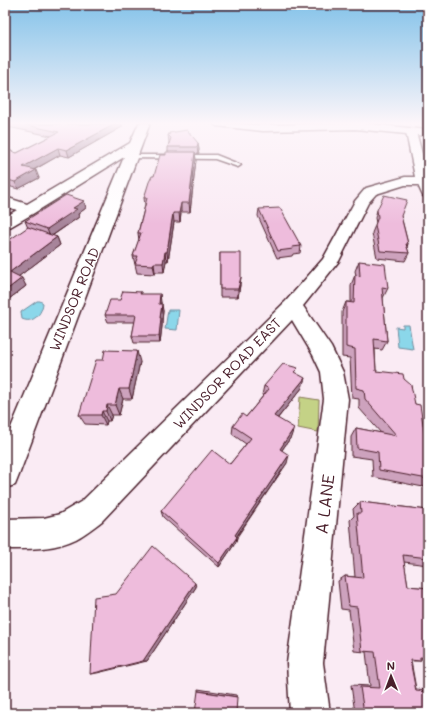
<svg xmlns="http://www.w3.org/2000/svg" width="433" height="718" font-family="Mali,sans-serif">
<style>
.green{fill:#c4d286;stroke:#877858}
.water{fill:#8bd7ea;stroke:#718d9e}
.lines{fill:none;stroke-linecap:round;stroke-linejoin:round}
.lane-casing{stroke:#4a1f2b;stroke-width:3}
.street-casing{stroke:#4a1f2b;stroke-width:3}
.secondary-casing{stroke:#4a1f2b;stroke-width:3}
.lane{fill:#fff;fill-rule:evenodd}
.street{fill:#fff;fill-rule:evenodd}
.secondary{fill:#fff;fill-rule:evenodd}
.wall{fill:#cda2bd;stroke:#4a1f2b}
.shaded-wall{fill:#a7849a;stroke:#4a1f2b}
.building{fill:#eebcdc;stroke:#4a1f2b}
.labels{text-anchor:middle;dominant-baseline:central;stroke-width:3;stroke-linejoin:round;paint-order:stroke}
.street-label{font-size:14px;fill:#4a1f2b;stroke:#fff}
.near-street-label{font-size:17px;fill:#4a1f2b;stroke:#fff}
</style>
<rect width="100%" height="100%" fill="#faebf4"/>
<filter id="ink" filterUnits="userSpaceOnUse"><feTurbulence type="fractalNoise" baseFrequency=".025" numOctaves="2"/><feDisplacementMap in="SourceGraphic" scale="8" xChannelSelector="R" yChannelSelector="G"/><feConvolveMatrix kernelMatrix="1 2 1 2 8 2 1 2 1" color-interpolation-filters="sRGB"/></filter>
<g filter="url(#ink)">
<path class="green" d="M300,397l19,3 -1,32 -20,-4z"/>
<path class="water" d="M37,301h3l3,2c-1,11 -10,21 -21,16l-1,-7z
M168,310h11l-2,20 -12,-1z
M403,325h6l4,24 -15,-2 -2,-20 7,1z"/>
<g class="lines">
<g class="lane-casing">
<path id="lane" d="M130,155h86l25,10 -3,2 -23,-8 -87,-1 -1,-1z"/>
</g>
<g class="street-casing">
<path id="street" d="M139,123h11l-131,352 -4,10 -10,3v-46l119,-285 -90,56 -24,14 -5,2v-12l12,-7 -12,-4v-9l22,7 103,-61z
M411,129l5,3 12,43v22l-5,-1 -5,-11h-13l-29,9 -8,9 -29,58 -36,45 28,41 12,25 5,27 -25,264 7,50h-40l-3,-50 37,-264 -3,-27 -8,-17 -21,-35 -190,201c-8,6 -17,13 -26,18 -22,11 -47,10 -71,10v-30l39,-1 16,-4 22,-13 204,-200 37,-42 32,-58 11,-13 39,-11h10l-9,-45z"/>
</g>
<g class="secondary-casing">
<path id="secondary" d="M212,123l51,2 99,-2 66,7v6l-73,-7 -92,2 -46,-5z"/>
</g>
<use href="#lane" class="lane"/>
<use href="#street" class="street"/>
<use href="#secondary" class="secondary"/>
</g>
<path class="wall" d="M5,124h117v3l-53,30 -9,-2 -26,15 5,8 -21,11 -13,-4v-36l12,4 34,-17 -43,-9 -3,1z
M169,133l29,10 1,7 -1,4h-3l1,6 -6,52h-9l-1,10h-6l-6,39h-2l-2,11h-9v2l-18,-1 -4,-17 6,-16 -1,-7 7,-28 -1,-7 10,-22 12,-21 2,-3v-5l1,-5 -1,-7h1z
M84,201l2,7 -8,6 1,3 -27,19 5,1 3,8 -41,31 7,10 -21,16 23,-74 -3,-7z
M259,209l42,37 -1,7 -7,1 -1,2 -15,2 -19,-42z
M377,210l24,6 7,28 -1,3 2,6 -4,8 -28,-3 -5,-25 4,-10 -1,-5z
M220,253l20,32 -2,12h-18z
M359,261l29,27 -5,10 4,43 -5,9 -7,-1 1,22 28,8 11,25 13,52v27l-5,4 -50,-10 -1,-18 -21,-3v-19l5,-9 25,5 -22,-25v-9l-7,-1 -2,-40 -8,-1v-45l4,-10h5v-17l4,-10h1l-1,-4z
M141,292v2l20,8v2l2,7 -1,10v5l-2,17h-26l-2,-7 3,-14h-27l-3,-7 15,-15z
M140,362l-8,37h-9l-4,16h-7l-2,6h-3l-1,4 -21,-1 -6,-9z
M296,374l6,14 -24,30 13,19 -9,13 5,13 -50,74 -1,5 -17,25 -56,-50 -2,-6 69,-47 16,-20 -14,-10 1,-8 13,-9 17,-21 -1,-1 2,-9z
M360,502l68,8v55l-24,-3 4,24 20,2v71h-8v2h-9l5,28 12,1v23h-73l-4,-28 19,1 -4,-34 -12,-1 -5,-41 -8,-1 -3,-28 7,-5 10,1 -5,-57 4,-4 -1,-7z
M196,587l-49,74 -50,12 -7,1z
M198,689l38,6 1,2 -39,-6z"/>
<path class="shaded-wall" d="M5,124h2l1,3 -3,1z
M115,124h7v3l-53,30 -2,-7z
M198,143l1,7 -1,4 -1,-7z
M58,148l2,7 -34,19 -3,-7z
M195,152l1,8 -6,52 -1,-9z
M36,170l3,8 -21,11 -3,-7z
M84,201l2,7 -8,6 1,3 -29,20 -3,-8 26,-21z
M181,203v9l-1,10 -1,-9z
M173,213l1,9 -6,39 -1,-9z
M57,237l3,8 -46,35 -4,-8z
M165,252l1,9 -2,11 -1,-9z
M154,263l1,9v2l-2,-9z
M241,277l-1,8 -2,12v-8z
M22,278l4,8 -21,16v-11z
M160,294l1,8 -1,9 -1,-7z
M162,304l1,7 -1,10v5l-2,17 -1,-7 1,-18z
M137,351l3,11 -8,37 -3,-10z
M305,378l-3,10 -30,37 2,-9z
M119,389l4,10 -4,16 -4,-10z
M107,405l5,10 -2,6 -4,-10z
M102,411l5,10 -1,4 -5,-10z
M294,428l-3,9 -14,20 3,-8z
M289,455l-2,8 -53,77 1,-5z
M237,537l-1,5 -17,25v-4z
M195,583l1,4 -49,74h-4z"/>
<path class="building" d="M22,124h93l-48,26 -9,-2 -35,19 13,3 -21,12 -10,-3v-30l12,4 42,-21z
M187,130l11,13 -1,4h-29l3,-9 -3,-3 2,-1 -1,-1z
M166,152h29l-6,51h-8l-2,10h-6l-6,39h-2l-2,11h-9l-1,2 -18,-1 3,-8h-5l8,-23h-3l9,-35h-3l5,-16 3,-6h2l6,-21h6z
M66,195l18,6 -11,7 4,1 -30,20 -22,-8z
M384,195l23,5 -6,16 7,28h-2l3,9 -29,-2 -5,-26 3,-8 -1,-7z
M280,208l21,38 -9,1 1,2 -15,2 -19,-42z
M28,227l29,10 -47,35 12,6 -17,13v-48z
M220,253h21v24l-3,12h-18z
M359,261l26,3 3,24 -6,-1 5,54 -13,-2 2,32 27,3 1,5 7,6 4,19 5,1 8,51v23l-49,-9 -1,-18 -21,-4 -1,-20 41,8 -32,-37 -1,-9 -8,-2 -1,-39 -9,-2v-45l8,1 1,-28 5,1z
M123,291l18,1 -1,2h20l-1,10h3l-2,14h1l-2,18h-27l4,-21h-31l5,-15h10z
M105,350l32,1 -8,38h-10l-4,16h-8l-1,6h-4l-1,4h-22l17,-55h7z
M283,364l15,4 -4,4 11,6 -31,38 20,12 -14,21 9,6 -54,80 2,2 -18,26 -58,-52 51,-61 18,14 21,-26 -18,-12 9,-12 4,3 23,-28 -5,-3z
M360,502l68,8v48l-25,-3 5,31 20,2v70l-8,-1v4l-10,-1 6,31 12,1v21h-64l-4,-26 20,1 -5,-36 -13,-1 -5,-44 -8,-1 -4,-30 18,2 -6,-65h4z
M153,546l42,37 -52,78 -53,13 4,-77 22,-3z
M198,691l39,6 -1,16h-41z"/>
</g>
<linearGradient id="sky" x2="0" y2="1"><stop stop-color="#83c2e9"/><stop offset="0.55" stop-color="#fdf6fa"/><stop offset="1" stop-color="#fdf6fa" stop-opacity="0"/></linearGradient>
<rect width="433" height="224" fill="url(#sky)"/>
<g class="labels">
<g class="street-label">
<text transform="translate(74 299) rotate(-68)">WINDSOR ROAD</text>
<text transform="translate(227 373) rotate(-46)">WINDSOR ROAD EAST</text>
</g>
<g class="near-street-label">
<text transform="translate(324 504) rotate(-83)">A LANE</text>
</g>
</g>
<rect width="433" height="718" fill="none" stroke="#fff" stroke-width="20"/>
<rect x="10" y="10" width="413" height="698" fill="none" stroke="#4a1f2b" stroke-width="1.5" filter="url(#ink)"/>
<g transform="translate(391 676) rotate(359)" stroke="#ffffff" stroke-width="3" paint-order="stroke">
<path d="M0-3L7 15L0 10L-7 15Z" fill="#4a1f2b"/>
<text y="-6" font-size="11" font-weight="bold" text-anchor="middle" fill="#4a1f2b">N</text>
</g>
</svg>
